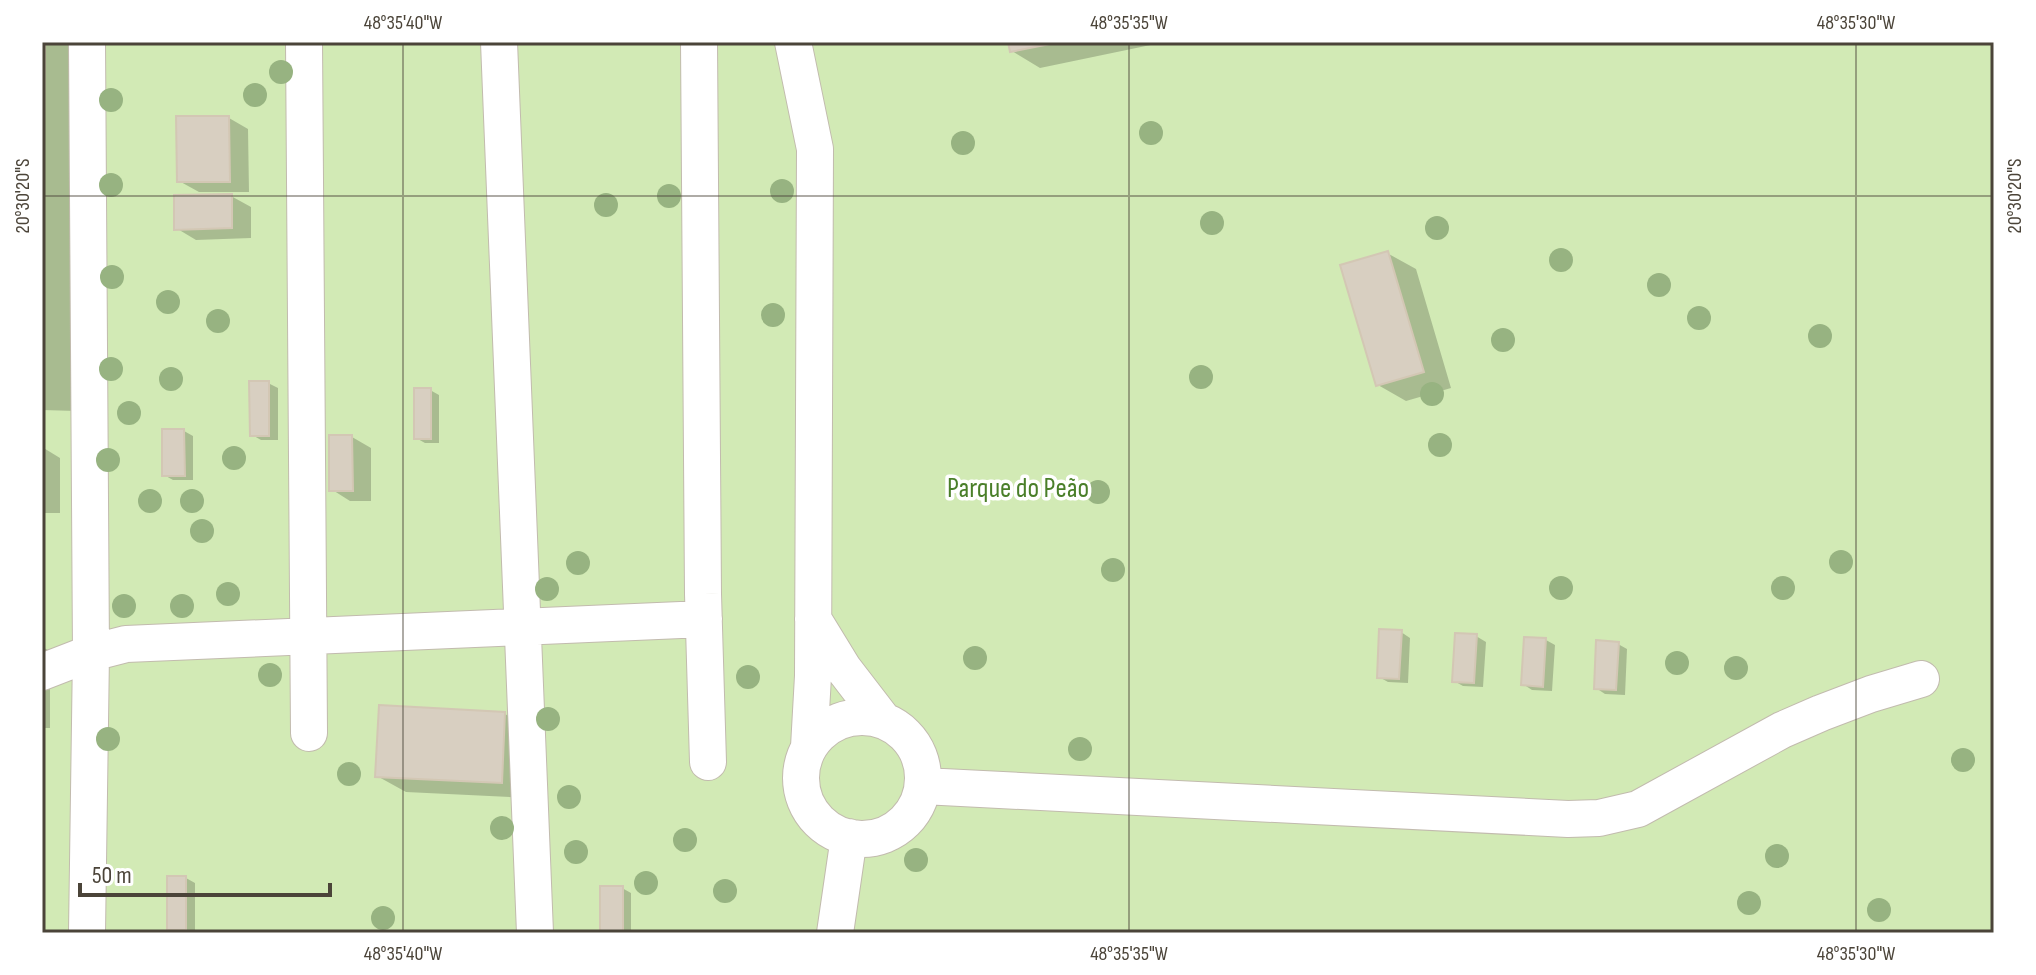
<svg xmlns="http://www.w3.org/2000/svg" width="2036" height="975" font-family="'Sofia Sans Condensed',sans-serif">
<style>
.green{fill:#d2eab5}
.shadow{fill:#0003}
.building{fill:#d8cfc1;stroke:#d3c7b4;stroke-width:2}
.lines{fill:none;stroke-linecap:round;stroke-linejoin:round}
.minor-casing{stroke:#c2bbae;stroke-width:38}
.minor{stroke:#fff;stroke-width:36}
.tree{fill:#97b381}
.ticks{fill:none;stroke:#4b4439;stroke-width:2;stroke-opacity:0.45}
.labels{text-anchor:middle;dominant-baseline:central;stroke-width:7;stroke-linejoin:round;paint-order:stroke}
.park-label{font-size:28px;fill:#4a7f2a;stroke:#fff}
.neatline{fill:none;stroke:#4b4439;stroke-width:3}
.ticks-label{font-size:20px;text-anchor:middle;fill:#4b4439}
</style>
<rect width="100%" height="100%" fill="#f6f3ec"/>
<path class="green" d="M42,42h1952v891h-1952z"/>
<path class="shadow" d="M42,42h39l-4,369 -35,-1z
M1010,42h155l-125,26 -28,-17z
M229,118l19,11 1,63h-50l-20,-11z
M231,196l20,11v31l-55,2 -20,-12z
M1387,253l29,16 35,119 -45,13 -28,-16z
M268,383l10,5v52h-17l-9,-5z
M430,390l9,5v48h-14l-9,-5z
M184,431l9,5v44h-20l-9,-5z
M352,437l19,11v53h-21l-19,-12z
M42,447l18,11v55h-18z
M1401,632l9,6 -2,45 -20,-1 -9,-5z
M1476,636l10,6 -3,45 -20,-1 -9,-5z
M1546,640l9,5 -3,46 -20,-1 -9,-6z
M1618,644l9,5 -2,46 -20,-1 -9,-6z
M42,647l8,4v77h-8z
M505,714l28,16 -3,68 -124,-6 -29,-16z
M186,878l9,5v50h-19l-7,-4z
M622,888l9,5v40h-29z"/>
<path class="building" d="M42,42h3l-3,252z
M1008,42h52l-50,10z
M176,116h53l1,66h-53z
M232,194v34l-58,2v-35z
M1388,251l36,121 -48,14 -36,-121z
M249,381h20v55h-19z
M414,388h17v51h-17z
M162,429h22l1,47h-23z
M329,435h23l1,56h-24z
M1379,629l23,1 -3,49 -22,-1z
M1455,633l22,1 -3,49 -22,-1z
M1524,637l22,1 -3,49 -22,-2z
M1596,640l23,2 -3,48 -22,-1z
M379,705l126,7 -3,71 -127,-6z
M167,876h19v54h-19z
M600,886h23v47h-23z"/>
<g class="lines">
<g class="minor-casing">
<path id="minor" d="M304,42l5,691
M499,42l36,891
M699,42l4,552 5,168
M793,42l22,107 -2,527 -4,71
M813,619l30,49 40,52
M42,672l49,-19 35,-9 578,-25
M801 778a61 61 0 1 1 122 0a61 61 0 1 1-122 0Z
M923,786l645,33 31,-1 39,-9 144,-79 39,-17 50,-19 50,-15
M87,933l4,-280 -4,-611
M835,933l14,-96"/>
</g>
<use href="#minor" class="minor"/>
</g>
<g class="tree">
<circle cx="281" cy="72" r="12"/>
<circle cx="255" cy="95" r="12"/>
<circle cx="111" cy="100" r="12"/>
<circle cx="1151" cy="133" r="12"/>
<circle cx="963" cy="143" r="12"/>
<circle cx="111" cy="185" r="12"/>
<circle cx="782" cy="191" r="12"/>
<circle cx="669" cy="196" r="12"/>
<circle cx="606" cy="205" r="12"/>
<circle cx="1212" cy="223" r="12"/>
<circle cx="1437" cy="228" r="12"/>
<circle cx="1561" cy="260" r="12"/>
<circle cx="112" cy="277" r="12"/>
<circle cx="1659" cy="285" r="12"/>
<circle cx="168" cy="302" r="12"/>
<circle cx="773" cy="315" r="12"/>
<circle cx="1699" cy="318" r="12"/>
<circle cx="218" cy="321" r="12"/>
<circle cx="1820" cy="336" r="12"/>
<circle cx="1503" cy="340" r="12"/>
<circle cx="111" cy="369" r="12"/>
<circle cx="1201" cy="377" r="12"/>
<circle cx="171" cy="379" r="12"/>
<circle cx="1432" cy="394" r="12"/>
<circle cx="129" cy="413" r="12"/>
<circle cx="1440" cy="445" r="12"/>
<circle cx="234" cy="458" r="12"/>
<circle cx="108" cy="460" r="12"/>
<circle cx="1098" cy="492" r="12"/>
<circle cx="150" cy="501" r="12"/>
<circle cx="192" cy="501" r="12"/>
<circle cx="202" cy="531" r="12"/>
<circle cx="1841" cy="562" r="12"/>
<circle cx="578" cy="563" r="12"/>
<circle cx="1113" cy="570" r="12"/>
<circle cx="1561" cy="588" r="12"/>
<circle cx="1783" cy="588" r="12"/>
<circle cx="547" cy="589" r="12"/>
<circle cx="228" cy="594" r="12"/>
<circle cx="124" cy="606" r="12"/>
<circle cx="182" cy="606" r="12"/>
<circle cx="975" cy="658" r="12"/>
<circle cx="1677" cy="663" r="12"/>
<circle cx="1736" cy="668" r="12"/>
<circle cx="270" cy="675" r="12"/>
<circle cx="748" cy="677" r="12"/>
<circle cx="548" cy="719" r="12"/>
<circle cx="108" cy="739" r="12"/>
<circle cx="1080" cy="749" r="12"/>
<circle cx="1963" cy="760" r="12"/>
<circle cx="349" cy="774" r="12"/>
<circle cx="569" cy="797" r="12"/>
<circle cx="502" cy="828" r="12"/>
<circle cx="685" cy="840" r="12"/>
<circle cx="576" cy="852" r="12"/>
<circle cx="1777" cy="856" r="12"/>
<circle cx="916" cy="860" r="12"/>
<circle cx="646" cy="883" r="12"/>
<circle cx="725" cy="891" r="12"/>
<circle cx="1749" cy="903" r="12"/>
<circle cx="1879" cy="910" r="12"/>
<circle cx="383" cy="918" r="12"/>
</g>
<path class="ticks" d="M403,42v891M1129,42v891M1856,42v891M42,196h1952"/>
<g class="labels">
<g class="park-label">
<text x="1018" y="488">Parque do Peão</text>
</g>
</g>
<rect width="2036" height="975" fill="none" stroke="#ffffff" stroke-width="88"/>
<path d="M80 883v12h250v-12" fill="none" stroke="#4b4439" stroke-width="4"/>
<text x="92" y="883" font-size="24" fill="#4b4439" stroke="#ffffff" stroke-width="6" paint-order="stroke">50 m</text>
<rect x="44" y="44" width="1948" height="887" class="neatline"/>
<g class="ticks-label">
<text x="403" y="29">48°35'40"W</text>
<text x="1129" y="29">48°35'35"W</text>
<text x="1856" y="29">48°35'30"W</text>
<text transform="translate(22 196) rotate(-90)" y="7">20°30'20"S</text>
<text transform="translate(2014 196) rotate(-90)" y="7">20°30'20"S</text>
<text x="403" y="960">48°35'40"W</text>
<text x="1129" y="960">48°35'35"W</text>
<text x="1856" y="960">48°35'30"W</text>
</g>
</svg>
